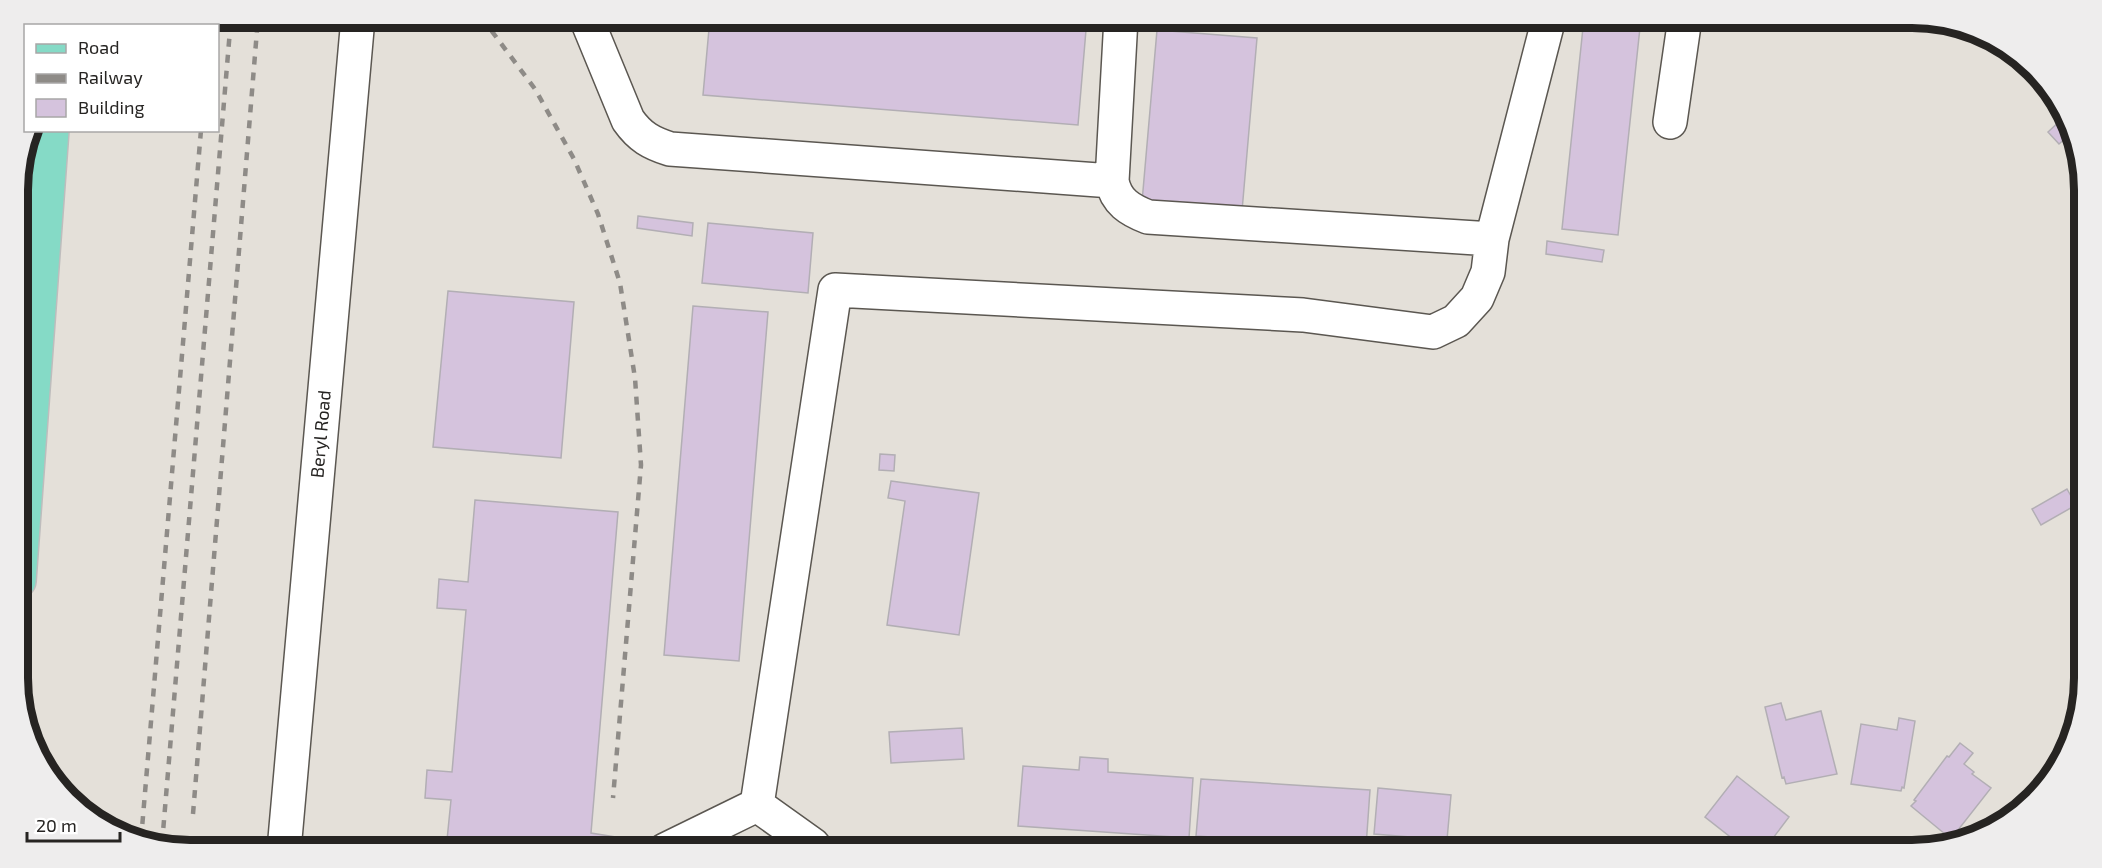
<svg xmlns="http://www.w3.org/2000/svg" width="2102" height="868" font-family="'Exo 2',sans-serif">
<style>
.green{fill:#bdcbb8}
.building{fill:#d5c3dd;stroke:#b2aeb4;stroke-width:1.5}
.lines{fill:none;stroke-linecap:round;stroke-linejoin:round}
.minor-casing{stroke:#5b5751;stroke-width:36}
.major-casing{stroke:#bebdbd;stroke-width:36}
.minor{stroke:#fff;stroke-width:33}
.major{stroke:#85dac6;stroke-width:33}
.rail{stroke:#8e8b87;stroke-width:4.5;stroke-dasharray:8 8;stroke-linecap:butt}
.labels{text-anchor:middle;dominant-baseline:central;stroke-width:4.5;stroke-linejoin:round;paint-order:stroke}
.street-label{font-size:18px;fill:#262422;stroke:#fff}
.rim{fill:none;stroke:#262422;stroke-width:8}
</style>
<rect width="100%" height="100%" fill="#e4e0d9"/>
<path class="green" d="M25,153l-7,73v-47z"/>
<path class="building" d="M710,18h377l-9,107 -375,-30z
M1584,18h57l-23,217 -56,-6z
M1157,30l100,8 -15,173 -100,-9z
M2062,119l7,16 -10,9 -11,-12z
M638,216l55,7 -1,13 -55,-8z
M708,223l105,10 -5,60 -106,-10z
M1547,241l57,9 -2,12 -56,-8z
M448,291l126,11 -13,156 -128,-11z
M693,306l75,6 -29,349 -75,-6z
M880,454l15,1 -1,16 -15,-1z
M891,481l88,12 -20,142 -72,-10 18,-124 -17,-3z
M2067,489l9,16 -35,20 -9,-16z
M475,500l143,12 -27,321 38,6 -2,11h-181l5,-50 -26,-2 2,-28 25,2 14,-162 -29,-2 2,-29 29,3z
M1781,703l5,17 35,-9 16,63 -51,10 -2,-7 -2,1 -17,-71z
M1899,718l16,3 -11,67 -2,-1 -1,4 -50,-7 10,-60 36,6z
M962,728l2,31 -73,4 -2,-31z
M1960,743l13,10 -9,11 10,8 -2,2 19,14 -40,51 -40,-33 5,-5 -2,-1 33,-44 2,1z
M1080,757l28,2v13l85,6 -4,60 -171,-12 5,-60 56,4z
M1737,776l52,41 -25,33h-17l-42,-33z
M1201,779l169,11 -4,57 -170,-11z
M1378,788l73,7 -4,45 -73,-6z"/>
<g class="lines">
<g class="minor-casing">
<path id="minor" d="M586,18l42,102c12,17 23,23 42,29l442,32 9,-163
M1670,122l15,-104
M1112,181c4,21 18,29 36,36l344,22
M757,805l56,40 4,5
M284,850l74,-832
M665,850l92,-45 78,-515 468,25 130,17 23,-11 21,-23 11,-26 4,-33 57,-221"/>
</g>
<g class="major-casing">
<path id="major" d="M19,581l33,-451"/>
</g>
<use href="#minor" class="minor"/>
<use href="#major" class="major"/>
<path class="rail" d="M482,18l53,71 39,70 24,55 22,69 15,95 6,87 -28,333
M209,26l1,-8
M193,814l65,-796
M141,840l60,-710
M162,844l69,-826"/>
</g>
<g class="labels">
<g class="street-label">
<text transform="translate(320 434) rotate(-85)">Beryl Road</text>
</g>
</g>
<path d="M0 0H2102V868H0ZM190 28H1912A162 162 0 0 1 2074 190V678A162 162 0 0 1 1912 840H190A162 162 0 0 1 28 678V190A162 162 0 0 1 190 28Z" fill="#eeeded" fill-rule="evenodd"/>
<path class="rim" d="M190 28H1912A162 162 0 0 1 2074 190V678A162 162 0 0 1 1912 840H190A162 162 0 0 1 28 678V190A162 162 0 0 1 190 28Z"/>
<rect x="24" y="24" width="195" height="108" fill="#ffffff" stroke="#a8a7a7" stroke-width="1.5"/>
<rect x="36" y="44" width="30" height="9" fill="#85dac6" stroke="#a8a7a7" stroke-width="1.5"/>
<text x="78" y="54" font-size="18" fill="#262422">Road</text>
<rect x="36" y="74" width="30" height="9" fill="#8e8b87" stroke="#a8a7a7" stroke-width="1.5"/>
<text x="78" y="84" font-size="18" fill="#262422">Railway</text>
<rect x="36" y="99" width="30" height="18" fill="#d5c3dd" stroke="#a8a7a7" stroke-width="1.5"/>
<text x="78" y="114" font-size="18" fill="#262422">Building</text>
<path d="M27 832v9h93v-9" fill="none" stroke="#262422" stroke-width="3"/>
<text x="36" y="832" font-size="18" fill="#262422" stroke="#ffffff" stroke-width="4.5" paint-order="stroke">20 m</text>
</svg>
